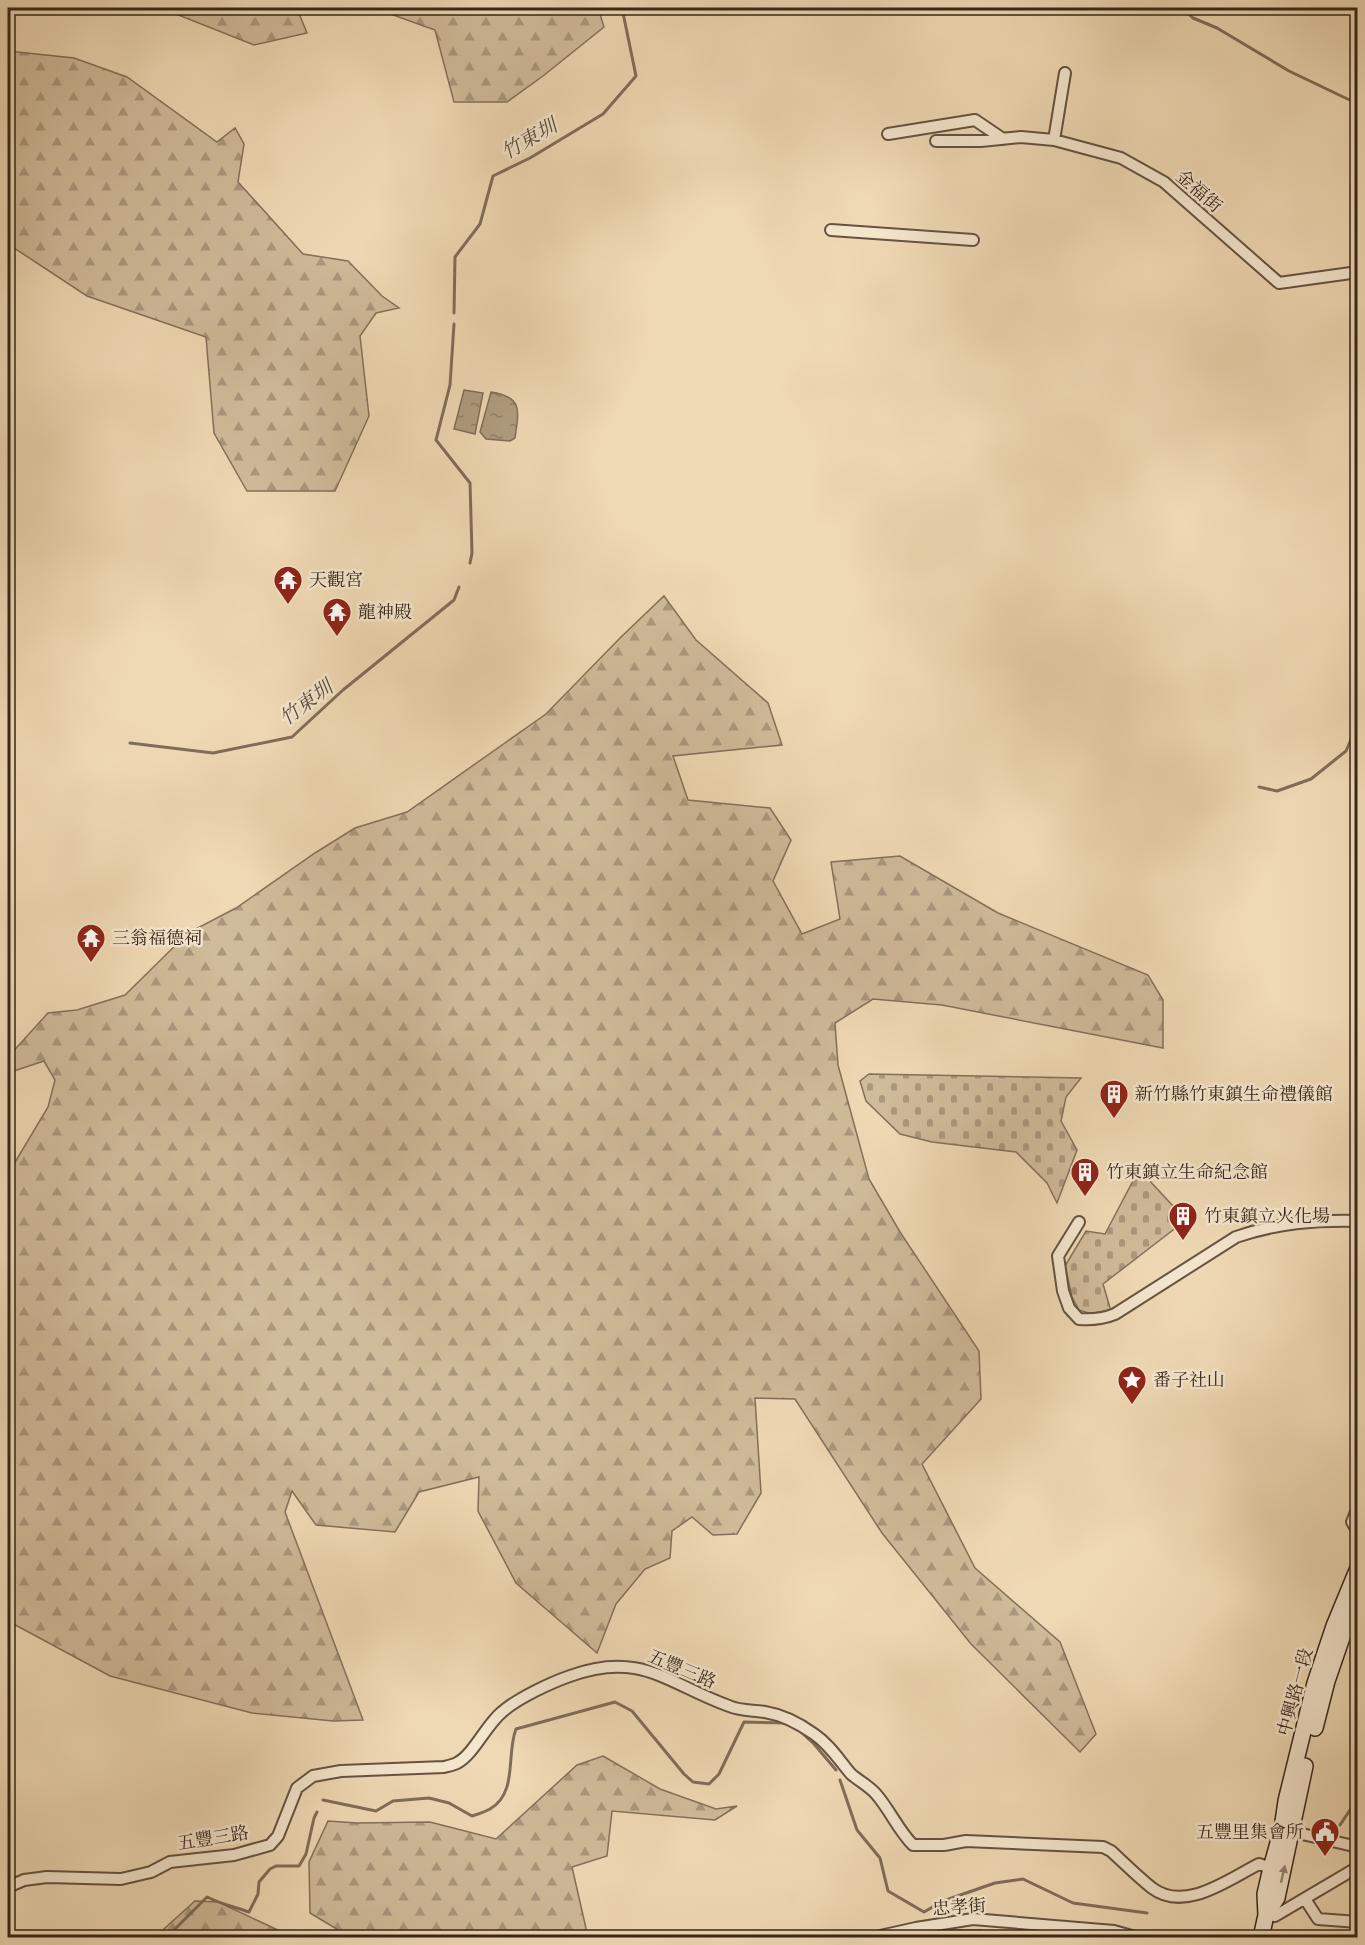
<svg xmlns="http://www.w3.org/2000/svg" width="1365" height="1945" font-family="Alegreya,'Noto Serif TC',serif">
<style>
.forest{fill:url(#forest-firs);stroke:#84705a;stroke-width:1.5}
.cemetery{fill:url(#cemetery-stones);stroke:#84705a;stroke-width:1.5}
.water{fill:url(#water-ripples);stroke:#806d58;stroke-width:1.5}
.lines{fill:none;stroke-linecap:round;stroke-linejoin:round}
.stream{stroke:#806d58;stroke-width:3}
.minor-casing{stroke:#655341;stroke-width:14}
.secondary-casing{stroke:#37261b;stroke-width:18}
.minor{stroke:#f5e6ce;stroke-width:10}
.secondary{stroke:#f5e6ce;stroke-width:15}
.oneway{fill:#968674}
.labels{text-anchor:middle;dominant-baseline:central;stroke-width:5;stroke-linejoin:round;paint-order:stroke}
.street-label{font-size:18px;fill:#37261b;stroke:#f5e6ce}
.poi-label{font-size:18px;fill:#37261b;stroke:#f5e6ce;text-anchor:start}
.water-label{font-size:20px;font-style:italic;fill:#5b4939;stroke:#f5e6ce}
</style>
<defs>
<pattern id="forest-firs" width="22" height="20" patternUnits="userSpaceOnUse" patternTransform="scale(1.5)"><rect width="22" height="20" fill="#d0bb9a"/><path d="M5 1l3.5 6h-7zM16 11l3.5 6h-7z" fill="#aa987d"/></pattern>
<pattern id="cemetery-stones" width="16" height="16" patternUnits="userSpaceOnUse" patternTransform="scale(1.5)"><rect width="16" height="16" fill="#d0bb9a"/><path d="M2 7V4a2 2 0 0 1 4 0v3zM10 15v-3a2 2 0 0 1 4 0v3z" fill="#aa987d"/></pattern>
<pattern id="water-ripples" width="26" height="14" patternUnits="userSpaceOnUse" patternTransform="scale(1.5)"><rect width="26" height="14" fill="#b09c80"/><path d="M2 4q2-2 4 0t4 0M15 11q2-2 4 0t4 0" fill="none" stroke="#907f68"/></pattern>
</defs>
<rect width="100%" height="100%" fill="#efd9b4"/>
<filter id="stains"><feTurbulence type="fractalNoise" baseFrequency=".00333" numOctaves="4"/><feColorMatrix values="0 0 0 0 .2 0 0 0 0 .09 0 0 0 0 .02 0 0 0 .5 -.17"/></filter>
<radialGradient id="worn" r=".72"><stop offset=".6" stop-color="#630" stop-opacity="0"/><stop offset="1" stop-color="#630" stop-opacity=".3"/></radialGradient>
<path class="forest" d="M149,8h143l8,8 7,17 -53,12 -88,-35z
M374,8h224l6,19 -61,49 -36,26h-53l-19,-72z
M8,51l66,7 53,19 90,65 18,-14 9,16 -6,38 65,72 45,7 34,35 17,12 -23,5 -16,23 9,80 -34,75h-88l-33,-58 -8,-96 -119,-41 -79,-52z
M664,596l32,44 72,63 14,42 -109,11 15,44 82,8 21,32 -18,41 29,53 38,-15 -9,-57 69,-6 98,57 150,62 15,25v48l-221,-43 -69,-6 -38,24 3,42 31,114 31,53 79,119 2,48 -59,65 53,104 85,74 36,92 -16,18 -109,-108 -89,-111 -87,-134 -40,-1 6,95 -24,41 -24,1 -21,-18 -20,14 -2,27 -25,11 -29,35 -19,49 -81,-70 -38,-72 1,-34 -60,15 -24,40 -79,-7 -24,-34 -7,21 78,208 -30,1 -81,-8 -142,-37 -102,-55v-447l40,-67 7,-27 -11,-19 -36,12v-16l40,-44 29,-3 48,-15 63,-62 48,-25 79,-55 40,-25 52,-16 139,-98 74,-76z
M603,1756l57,33 56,20 21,-3 -22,14 -103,-9 -5,45 -35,11 16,70h-238l-40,-24 -1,-51 19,-41 29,2 73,-1 66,17 81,-74z
M195,1901l23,1 75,35h-138z
M939,1930h43l2,7h-45z"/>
<path class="cemetery" d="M869,1074l212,4 -15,19 -5,24 16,29 -20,53 -10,-20 -31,-31 -84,-10 -32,-8 -34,-33 -6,-20z
M1134,1179h14l38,41 -83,64 8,27 -16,4 -16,-5 -7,-13 -7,-31 21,-35 19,3z"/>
<path class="water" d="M464,390l19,3 -8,41 -21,-5z
M491,392c32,5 28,18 24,46l-5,3 -24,-2 -6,-7z"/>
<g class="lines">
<path class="stream" d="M1182,8l11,10 24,10 72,43 69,33
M454,313l1,-56 25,-33 13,-48 37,-18 73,-44 33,-38 -14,-68
M454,324l-4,61 -14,55 34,43 2,70 -2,10
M130,743l83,10 79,-16 51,-47 111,-90 5,-13
M1259,787l18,4 34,-12 35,-28 10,-23 2,-9
M799,1730l15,14 22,26
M840,1780l17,50 23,28 8,33 36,21 19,-11 52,-18 28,-4 50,24 74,10
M323,1800l53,11 17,-10 36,-3 20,5 23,13c6,-2 13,-4 18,-7 28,-16 16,-55 26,-80l99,-27 17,9 52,63 9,8 16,2 10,-10 25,-52 43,1
M1340,1825l18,-27
M166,1938l41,-41c14,7 28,10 42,15l9,-18 1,-12 11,-13 6,-3h23l7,-12 8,-36 3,-6"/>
<g class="minor-casing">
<path id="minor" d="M888,134l87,-14 28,19
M1054,140l11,-67
M936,141h45l40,-4 33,3 67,18 43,24 115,101 79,-11
M831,230l142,10
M1358,640v9
M1079,1222l-21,34 5,35 6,17 10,11c14,1 24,0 36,-5l121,-77c41,-14 79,-17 122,-16
M1358,1507l-6,15 6,10
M1285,1830l73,17
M8,1887l16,-7 23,-3 74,2 30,-7 19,-10 64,-7 36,-10 8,-9 19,-48 16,-12 28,-5 103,-4c4,-1 9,-2 13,-4 17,-9 29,-38 45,-51 16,-14 48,-29 68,-36 71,-26 98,8 159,30 11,5 24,4 36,6 18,3 35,12 49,22 16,11 25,26 37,40 8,7 18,12 25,20 14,16 22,36 37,51h31l22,-4 137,6 8,4c13,12 27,26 41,37 33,25 77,-9 107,-24l12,4
M1305,1899l13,20 40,3
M1266,1915l9,1 83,-49
M871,1938l45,-10 57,-9 141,12 25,7"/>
</g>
<g class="secondary-casing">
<path id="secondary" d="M1315,1728l12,-47 25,-73
M1266,1915l11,-17 28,-132
M1261,1938l5,-23 -1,-21 6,-26 11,-39 4,-28 29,-118 19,-57 24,-58"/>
</g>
<use href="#minor" class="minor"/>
<use href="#secondary" class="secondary"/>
</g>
<defs><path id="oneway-solid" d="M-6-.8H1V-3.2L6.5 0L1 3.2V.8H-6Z" transform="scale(1.5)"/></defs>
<use class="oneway" href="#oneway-solid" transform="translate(1283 1874) rotate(-77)"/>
<defs>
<g id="temple-pin" transform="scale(1.5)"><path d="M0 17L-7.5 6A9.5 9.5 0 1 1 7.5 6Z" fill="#8f2418" stroke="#f5e6ce"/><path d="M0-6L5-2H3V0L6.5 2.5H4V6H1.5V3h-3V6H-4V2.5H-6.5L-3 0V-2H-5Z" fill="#fff"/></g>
<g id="building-pin" transform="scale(1.5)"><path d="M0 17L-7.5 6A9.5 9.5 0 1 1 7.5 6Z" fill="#8f2418" stroke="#f5e6ce"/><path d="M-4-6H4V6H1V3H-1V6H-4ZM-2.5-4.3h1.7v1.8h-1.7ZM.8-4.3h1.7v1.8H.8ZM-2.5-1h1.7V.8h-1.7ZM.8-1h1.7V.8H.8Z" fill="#fff"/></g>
<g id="sight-pin" transform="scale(1.5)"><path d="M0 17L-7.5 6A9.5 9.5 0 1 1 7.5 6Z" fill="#8f2418" stroke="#f5e6ce"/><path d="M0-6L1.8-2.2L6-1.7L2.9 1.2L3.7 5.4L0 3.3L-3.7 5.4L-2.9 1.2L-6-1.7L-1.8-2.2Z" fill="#fff"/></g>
<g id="civic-pin" transform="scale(1.5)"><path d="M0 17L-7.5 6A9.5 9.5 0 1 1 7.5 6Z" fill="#8f2418" stroke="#f5e6ce"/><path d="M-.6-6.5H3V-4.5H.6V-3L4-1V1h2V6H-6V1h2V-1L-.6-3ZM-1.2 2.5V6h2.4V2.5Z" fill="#fff"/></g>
</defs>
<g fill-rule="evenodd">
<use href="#temple-pin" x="288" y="580"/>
<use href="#temple-pin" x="337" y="612"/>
<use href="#temple-pin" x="91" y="938"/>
<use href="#building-pin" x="1114" y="1094"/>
<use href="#building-pin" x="1085" y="1172"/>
<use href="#building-pin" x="1183" y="1216"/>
<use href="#sight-pin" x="1132" y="1380"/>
<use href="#civic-pin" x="1325" y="1832"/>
</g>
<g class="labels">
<g class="street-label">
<text transform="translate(1199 191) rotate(41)">金福街</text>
<text transform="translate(682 1669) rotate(23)">五豐三路</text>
<text transform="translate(1295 1692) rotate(-75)">中興路一段</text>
<text transform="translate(213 1838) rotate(-9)">五豐三路</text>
<text transform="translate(959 1907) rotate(-4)">忠孝街</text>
</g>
<g class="poi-label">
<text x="309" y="580">天觀宮</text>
<text x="358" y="612">龍神殿</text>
<text x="112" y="938">三翁福德祠</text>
<text x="1135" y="1094">新竹縣竹東鎮生命禮儀館</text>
<text x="1106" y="1172">竹東鎮立生命紀念館</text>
<text x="1204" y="1216">竹東鎮立火化場</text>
<text x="1153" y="1380">番子社山</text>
<text x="1304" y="1832" text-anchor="end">五豐里集會所</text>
</g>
<g class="water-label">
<text transform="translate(529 139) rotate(-30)">竹東圳</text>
<text transform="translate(306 703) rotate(-37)">竹東圳</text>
</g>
</g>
<rect width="1365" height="1945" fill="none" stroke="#efd9b4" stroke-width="30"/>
<rect x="9" y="9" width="1347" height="1927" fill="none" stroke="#37261b" stroke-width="3"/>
<rect x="15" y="15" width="1335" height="1915" fill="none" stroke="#37261b" stroke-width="1.5"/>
<rect width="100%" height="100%" filter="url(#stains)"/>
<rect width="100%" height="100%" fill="url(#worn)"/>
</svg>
